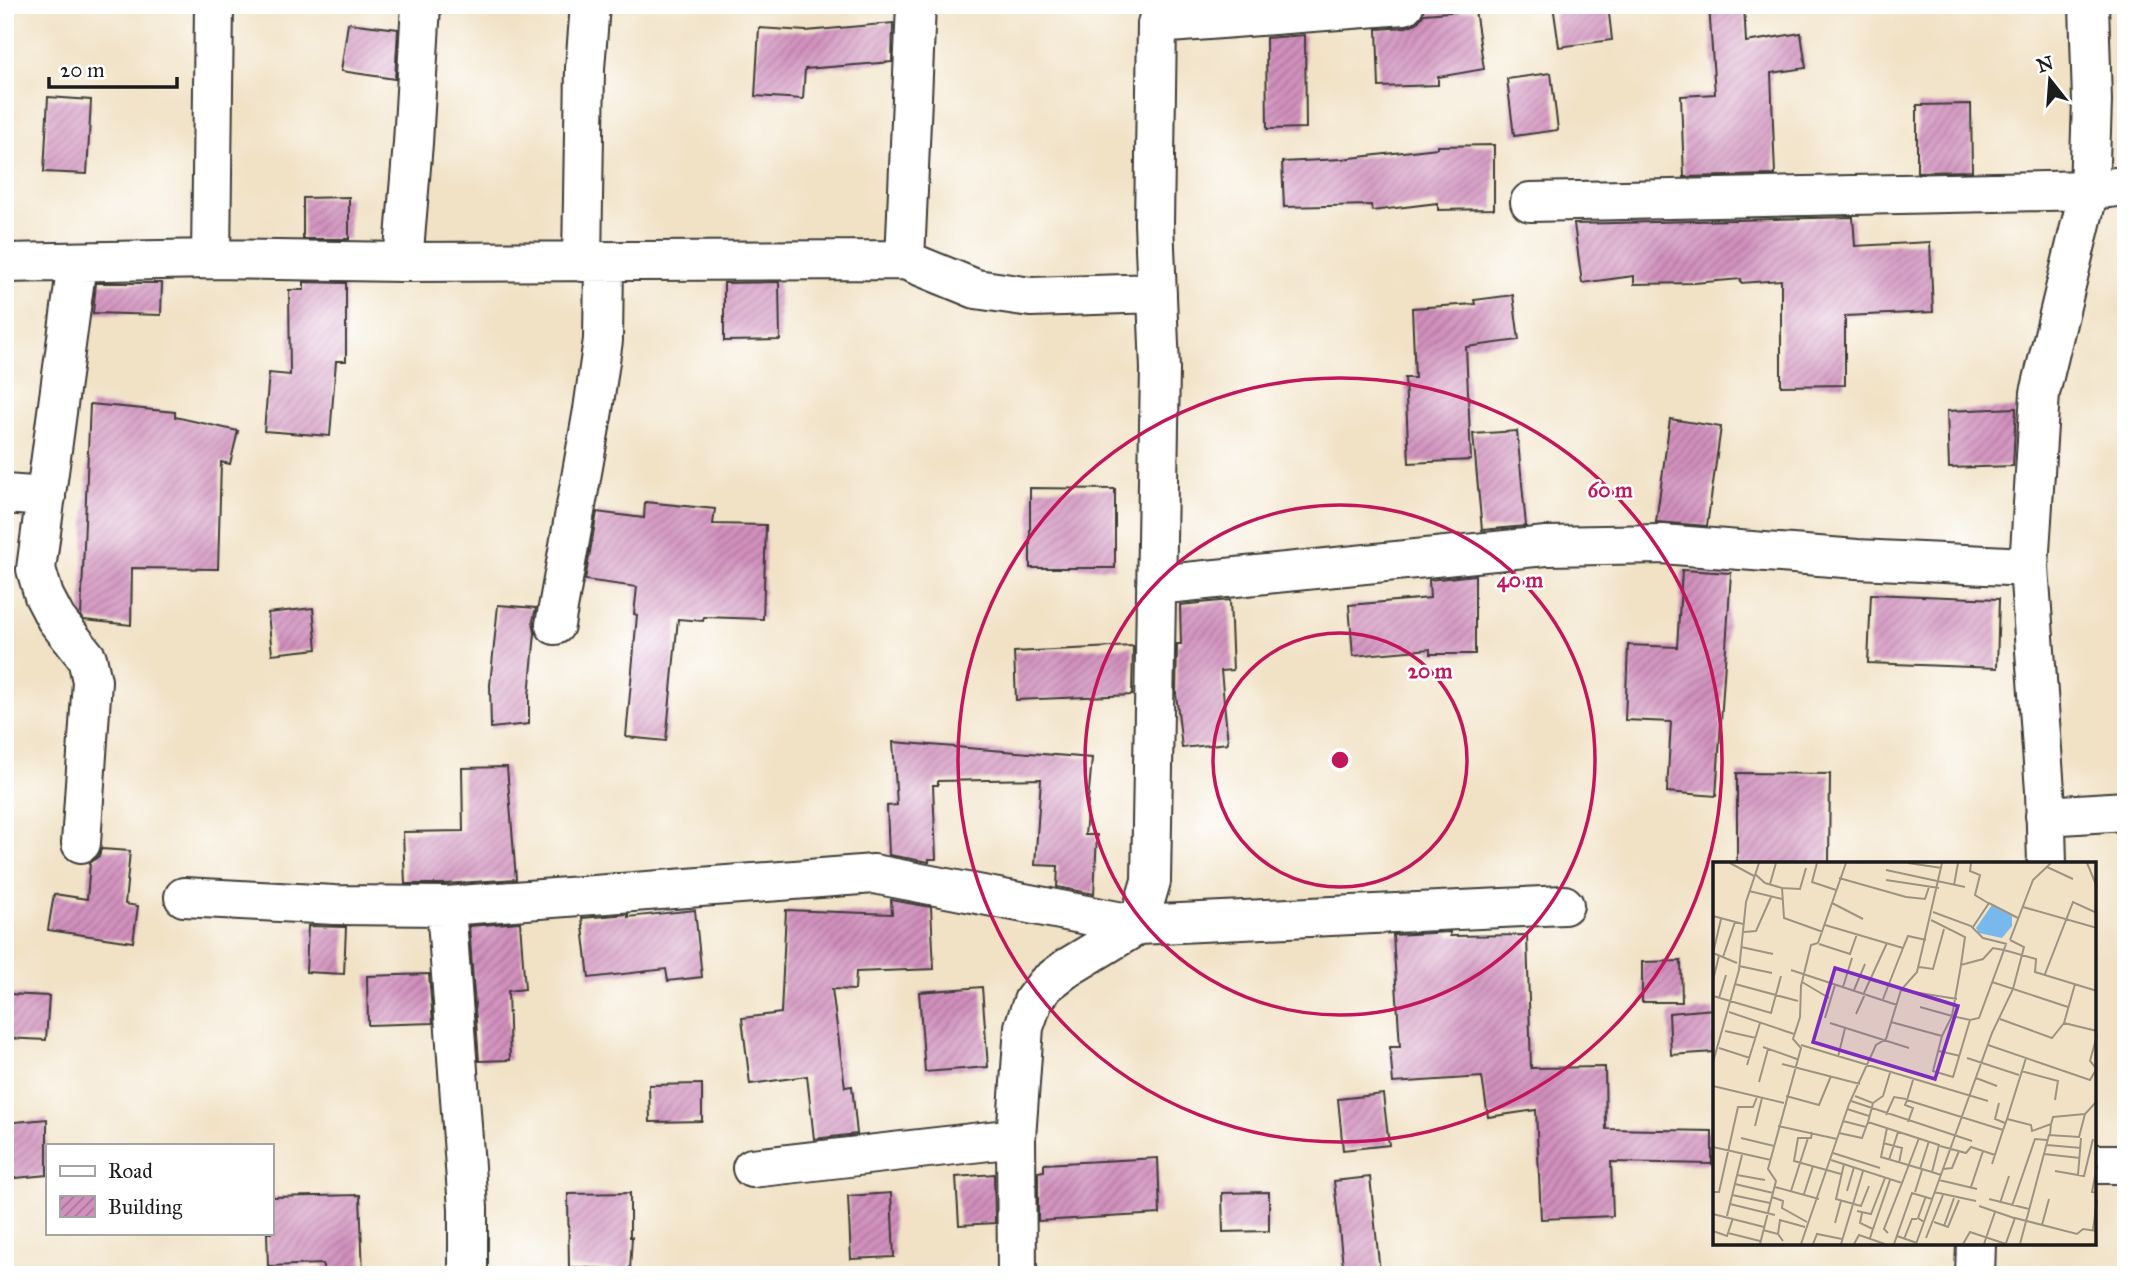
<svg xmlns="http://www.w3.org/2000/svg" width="2131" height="1280" font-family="'IM FELL Great Primer',serif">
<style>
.building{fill:url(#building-hatch)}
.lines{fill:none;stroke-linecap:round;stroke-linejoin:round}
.street-casing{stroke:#3c3a36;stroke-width:42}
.street{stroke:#fff;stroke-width:38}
.ring{fill:none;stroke:#c2185b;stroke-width:3.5}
.inset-road{fill:none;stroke:#9c9382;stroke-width:2}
.view{fill:#7b2cbf;fill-opacity:0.15;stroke:#7b2cbf;stroke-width:3.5}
.inset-edge{fill:none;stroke:#1c1c1c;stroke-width:3.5}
.centre{fill:#c2185b;stroke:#fff;stroke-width:3.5}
.ring-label{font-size:21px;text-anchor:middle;font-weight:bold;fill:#c2185b;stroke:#fff;stroke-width:5;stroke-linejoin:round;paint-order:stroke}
</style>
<defs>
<pattern id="building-hatch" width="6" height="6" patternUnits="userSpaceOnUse" patternTransform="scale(1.75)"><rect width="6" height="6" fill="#d190bd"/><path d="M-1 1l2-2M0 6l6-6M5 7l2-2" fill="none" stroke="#a97599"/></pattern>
</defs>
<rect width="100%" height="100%" fill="#fff"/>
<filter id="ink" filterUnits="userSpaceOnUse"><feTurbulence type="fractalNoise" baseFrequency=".0143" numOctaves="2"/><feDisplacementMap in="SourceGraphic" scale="14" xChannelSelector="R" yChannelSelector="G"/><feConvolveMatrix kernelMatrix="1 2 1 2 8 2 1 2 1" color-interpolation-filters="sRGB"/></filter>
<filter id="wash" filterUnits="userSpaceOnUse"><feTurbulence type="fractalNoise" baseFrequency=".00686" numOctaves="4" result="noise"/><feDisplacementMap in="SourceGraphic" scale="28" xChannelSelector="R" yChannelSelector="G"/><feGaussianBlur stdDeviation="1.57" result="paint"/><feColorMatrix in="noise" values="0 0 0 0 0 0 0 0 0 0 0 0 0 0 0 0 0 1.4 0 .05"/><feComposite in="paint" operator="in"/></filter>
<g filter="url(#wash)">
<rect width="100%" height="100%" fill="#f1e2c6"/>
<g id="blocks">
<path class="building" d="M1553,5h55l4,35 -53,7z
M1709,5h35l2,37 55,-9 5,35 -35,5 4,102 -91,2 -3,-81 34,-2z
M1475,10l9,59 -46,8v8l-59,2 -2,-58 29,-2 11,-4 7,-9z
M348,23l50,6 -3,50 -54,-8z
M893,23l-1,39 -87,7 -2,30 -48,-3 4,-68 47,3z
M1305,35l1,93 -39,1 -1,-91z
M1551,73l7,57 -44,6 -7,-57z
M48,97l43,3 -4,74 -43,-2z
M1971,104l1,67 -55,1v-67z
M1494,145v64l-56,1v-7l-66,8 -1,-6 -87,2 -2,-45 60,-3 95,-11v-2z
M349,197v42h-46v-41z
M1853,217l2,29 75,-4 3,70 -88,4v69l-64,1v-106l-40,3v-4l-47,4 -60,1v-8l-52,7 -8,-59z
M304,282l42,1v78h-10l-6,75 -66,-5 5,-58 21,2 -1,-85h15z
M779,282l1,58 -56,1v-58z
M96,283h66l-1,32 -68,-2z
M1513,295l6,45 -53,7 5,113 -62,3 -4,-85h10l-3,-70 63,-4 -1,-4z
M90,404l85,8v5l63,14 -8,33 -9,-2 -3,107 -86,-1 -1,57 -47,-5 -3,-4z
M2016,408l-3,58 -64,2 -2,-57z
M1670,419l51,8 -14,99 -51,-4z
M1517,431l9,95 -44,4 -9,-96z
M1030,488l85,1v79h-85z
M645,502l70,7 -2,15 53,1 -3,94 -59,-2 -1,4 -25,-2 -12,122 -40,-4 11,-122 -3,-1 3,-27 -52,-7 12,-68 47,6z
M1682,570l49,3 -15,223 -49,-4 4,-70 -46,-2 3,-75 49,2z
M1475,575v79h-45v-5l-77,7 -4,-51 81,-7 -1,-18z
M1871,594l128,5 -2,69 -129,-5z
M1230,600l3,70 -12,1 7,72 -46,5 -6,-55 1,-49h4l-1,-39z
M498,605l38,3 -3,13 2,12 -6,62v29l-38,4 -1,-43z
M313,608l4,41 -45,5 -4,-41z
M1133,646l-1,49 -116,5 -2,-48z
M893,742l199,16 -7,77h12l-3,59 -37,-7 1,-21 -23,-1 6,-86 -103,2v4h-5l3,74h-7v3l-40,-7 -2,-49 10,-1z
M507,767l9,112 -71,5h-40l-2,-52 60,-1 -1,-63z
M1737,773l93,1 -1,90h-92z
M101,849l29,2 -5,53 13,2 -5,36 -85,-12 6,-36 33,5 3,-36 9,-7z
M891,900l40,7 3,62 -78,3 -1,18 -23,-1 13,98 7,-1 5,48 -43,5 -7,-63 -57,8 -8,-66 39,-5 5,-103 106,4z
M695,910l7,67 -34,4 -2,-12 -77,9 -7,-60 46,-4v3z
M520,922l5,67 -17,2 2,69 -31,1 -10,-135z
M308,926l38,1 -2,47 -38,-2z
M1450,932v4l77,-1 4,133 74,-1 1,62 106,2v33l-101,-2 2,54 -72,3 -5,-109 -48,7 -6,-40 -89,6 -3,-36h10l-7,-112z
M1681,961l1,41h-40v-40z
M429,974l4,49 -65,2 -1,-49z
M982,987l6,80 -63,5 -6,-80z
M7,994l42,2 -3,44 -41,-2z
M1714,1009v43l-43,3 -2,-42z
M702,1084v37l-52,1 -1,-37z
M1383,1094l6,51 -46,5 -5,-51z
M47,1119v56l-42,4v-56z
M1158,1158l2,56 -122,7v-49l6,-1v-7z
M994,1174l1,49 -36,2 -3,-48z
M1370,1177l10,95 -36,3 -10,-94z
M1269,1192v39l-46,1 -1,-39z
M630,1193v44h2l-2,33 -61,-3 -1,-73z
M891,1193l3,64 -43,2 -3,-63z
M360,1195l3,80h-40v-11l-55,2 -1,-33h4v-36z"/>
</g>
</g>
<g filter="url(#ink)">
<use href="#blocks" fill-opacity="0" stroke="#3c3a36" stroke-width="2"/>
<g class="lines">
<g class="street-casing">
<path id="street" d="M2089,5l3,96 -3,89 37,-4
M1157,24l247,-19
M211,259l3,-254
M905,260l11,-255
M403,262l10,-119 8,-138
M582,262l3,-194 5,-63
M5,263l206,-4 192,3 502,-2 71,29 55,8 126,-4
M77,263l-41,306 8,27 12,23 31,39 5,23 -11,162
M5,494l41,3
M2029,567l16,224 2,73
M1156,585l390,-39 116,-2 195,15 172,8 11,-174 49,-203 -559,12
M555,625l38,-215 10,-70 1,-78
M2045,816l81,-5
M184,897l150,8 112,1 428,-32 264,51 426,-20
M446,906l22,302v67
M2094,1164h32
M752,1168l264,-30
M1017,1275l-1,-137 8,-111 9,-26 13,-17 21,-16 71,-43 13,-44 9,-512 -6,-146 3,-199 5,-19
M1975,1275l1,-32"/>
</g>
<use href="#street" class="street"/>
</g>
</g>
<g class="ring">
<circle cx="1340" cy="760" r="127"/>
<circle cx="1340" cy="760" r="255"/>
<circle cx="1340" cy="760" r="382"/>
</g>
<g transform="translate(1713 862)">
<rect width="383" height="383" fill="#f1e2c6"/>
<path d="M279,43l20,11v10l-10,12 -23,-5 -3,-5z" fill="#78b8ec"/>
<path class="inset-road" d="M17,1l24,13M104,1l-5,19 24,8M195,1l34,5M258,1l-1,8 10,4 -5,20 13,8M374,1l10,24M334,5l26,12M173,8l79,17M42,12l10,9 17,5 2,30 39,14M126,16l67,19 19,2 4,-12M173,18l53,8M57,22l6,-21M241,23l4,-22M69,26l18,1 6,-21M36,29l33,8M119,41l31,16M310,45l74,21M220,50l38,14 12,12 24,6M0,54l30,8M218,58l34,17 -4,28 22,-6 10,-11 11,2 2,-6M112,63l78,23 5,-12 18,4M260,65l16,-24 29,15M31,70l12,-1 15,-34M297,78l23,-60 18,-17M105,81l28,-80M106,82l31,10 7,-20M28,85l32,7M0,91l8,-34M0,91l24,10M10,95l12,-35M248,103l-9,51 18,4 9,-2 25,-68 32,9 -1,13 62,19M26,104l33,7M206,105l14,2 11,-40M78,108l106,35M332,112l28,-72 24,11M0,118l6,-24M89,120l27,16M279,120l76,25M22,122l63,17M362,122l-11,39 33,8M130,125l9,-29M141,128l11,-26M188,128l56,9M151,131l23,-50M0,134l58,17 10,-37M6,136l7,-23M170,137l20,-51M16,150l65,22M143,152l9,-20M112,156l10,-33M287,157l52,19 12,-15M178,160l51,14 10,-20 -32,-9M117,161l79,25M12,169l31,7M229,174l-9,35 20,6 17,-57M88,183l187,56M275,183l102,35 7,-12M50,185l34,12M6,186l31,10M226,189l21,5M125,195l7,-29M254,196l52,17M0,200l26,-92 7,-68 13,-39M69,202l78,20M34,203l13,-42M383,206l-6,-7 7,-26M308,209l37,10 -3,19M263,216l21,8M200,218l-6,20 96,30 4,-11 24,6 1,6 19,-7 -1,10M46,220l9,-33M0,224l71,17M73,234l33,9 12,-29M142,234l18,7 -5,19 71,23 -7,27 9,3M194,238l-2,5 8,3 -5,14M138,239l121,40M160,241l10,-7 7,-23M286,241l-4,16 10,4M134,247l22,7M173,253l8,-18 12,2M294,257l19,-61M130,259l23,6M338,262l2,-7 32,-3M42,264l7,-28M65,264l59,13M174,266l-6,29 51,15M99,270l-1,6h-13l-4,23 47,13M126,271l23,5 6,-16M28,276l33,8M170,281l19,5 -3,15M334,283l34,3M227,284l26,7 5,-6 24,8M0,285l58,13M120,291l47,15M331,292l36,4M118,298l71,23 17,-45M176,298l9,-28M131,302l-8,35 25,7 8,-20M279,302l11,-34M384,304l-5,26 5,1M207,307l9,-28M230,307l9,-1 7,-17M342,309l29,5 9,-37M24,313l28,5M365,313l3,-37M226,318l38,9M22,322l38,9M62,325l44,12M258,325l12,-36M78,329l17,-53M134,329l7,-24M0,330h6l19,-85h15l4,-10M202,330l7,-22M221,330l42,9M91,332l9,-28M19,333l38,8M59,335l11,4 -1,7 25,14M276,337l40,10M287,341l9,-27M17,342l45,11M266,344l35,12M299,344l23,-67 12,1M144,349l14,3 14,-36M149,351l-2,10 13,6 -3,9M0,352l51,13M14,354l15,-61M211,360l-6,-4 8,-22M221,360l14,5 11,-27M122,361l6,-22M329,363l7,-26M231,364l10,-28M160,367l17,-49M50,368l15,4 5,7M380,368l4,-30M0,369l14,5 6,-18M15,371l32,8M175,371l-4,-4 18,-46M65,372l2,-14 25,7M184,374l20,7M213,376l17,-43M191,377l8,-20h5M293,381l9,-25 62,16 6,-5 14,2M47,382l16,-63 -8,-12 33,-121 -8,-9 7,-22 1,-31 10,-41 7,-2M88,382l48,-140 27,-59 10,-6 15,-49 16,-18 25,-109M100,382l4,-10 25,5M128,382l22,-73M141,382l5,-9 26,9M181,382l18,-51 20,6M203,382l76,-211 21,-44 11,-42 -14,-7M250,382l7,-12 36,12M271,382l11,-32M307,382l29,-109 30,2 6,-23 12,-13"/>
<path class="view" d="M122,106l123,38 -23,73 -122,-37z"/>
<rect width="383" height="383" class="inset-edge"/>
</g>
<circle cx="1340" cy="760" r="10" class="centre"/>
<g class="ring-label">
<text x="1610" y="497">60 m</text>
<text x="1520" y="587">40 m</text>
<text x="1430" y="678">20 m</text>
</g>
<rect width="2131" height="1280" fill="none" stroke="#fff" stroke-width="28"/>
<rect x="46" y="1144" width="228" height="91" fill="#ffffff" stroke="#a4a4a4" stroke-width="2"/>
<rect x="60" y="1166" width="35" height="10" fill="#ffffff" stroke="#a4a4a4" stroke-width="2"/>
<text x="108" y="1178" font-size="21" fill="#1c1c1c">Road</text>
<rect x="60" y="1196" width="35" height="21" fill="url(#building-hatch)" stroke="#a4a4a4" stroke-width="2"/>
<text x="108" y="1214" font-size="21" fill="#1c1c1c">Building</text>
<g transform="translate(2050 80) rotate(343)" stroke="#ffffff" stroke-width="5" paint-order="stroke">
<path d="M0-5L12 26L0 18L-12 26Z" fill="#1c1c1c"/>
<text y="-10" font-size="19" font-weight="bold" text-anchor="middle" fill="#1c1c1c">N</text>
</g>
<path d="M49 77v10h128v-10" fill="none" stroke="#1c1c1c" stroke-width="3.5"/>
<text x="60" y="77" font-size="21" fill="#1c1c1c" stroke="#ffffff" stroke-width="5" paint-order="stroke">20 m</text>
</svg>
